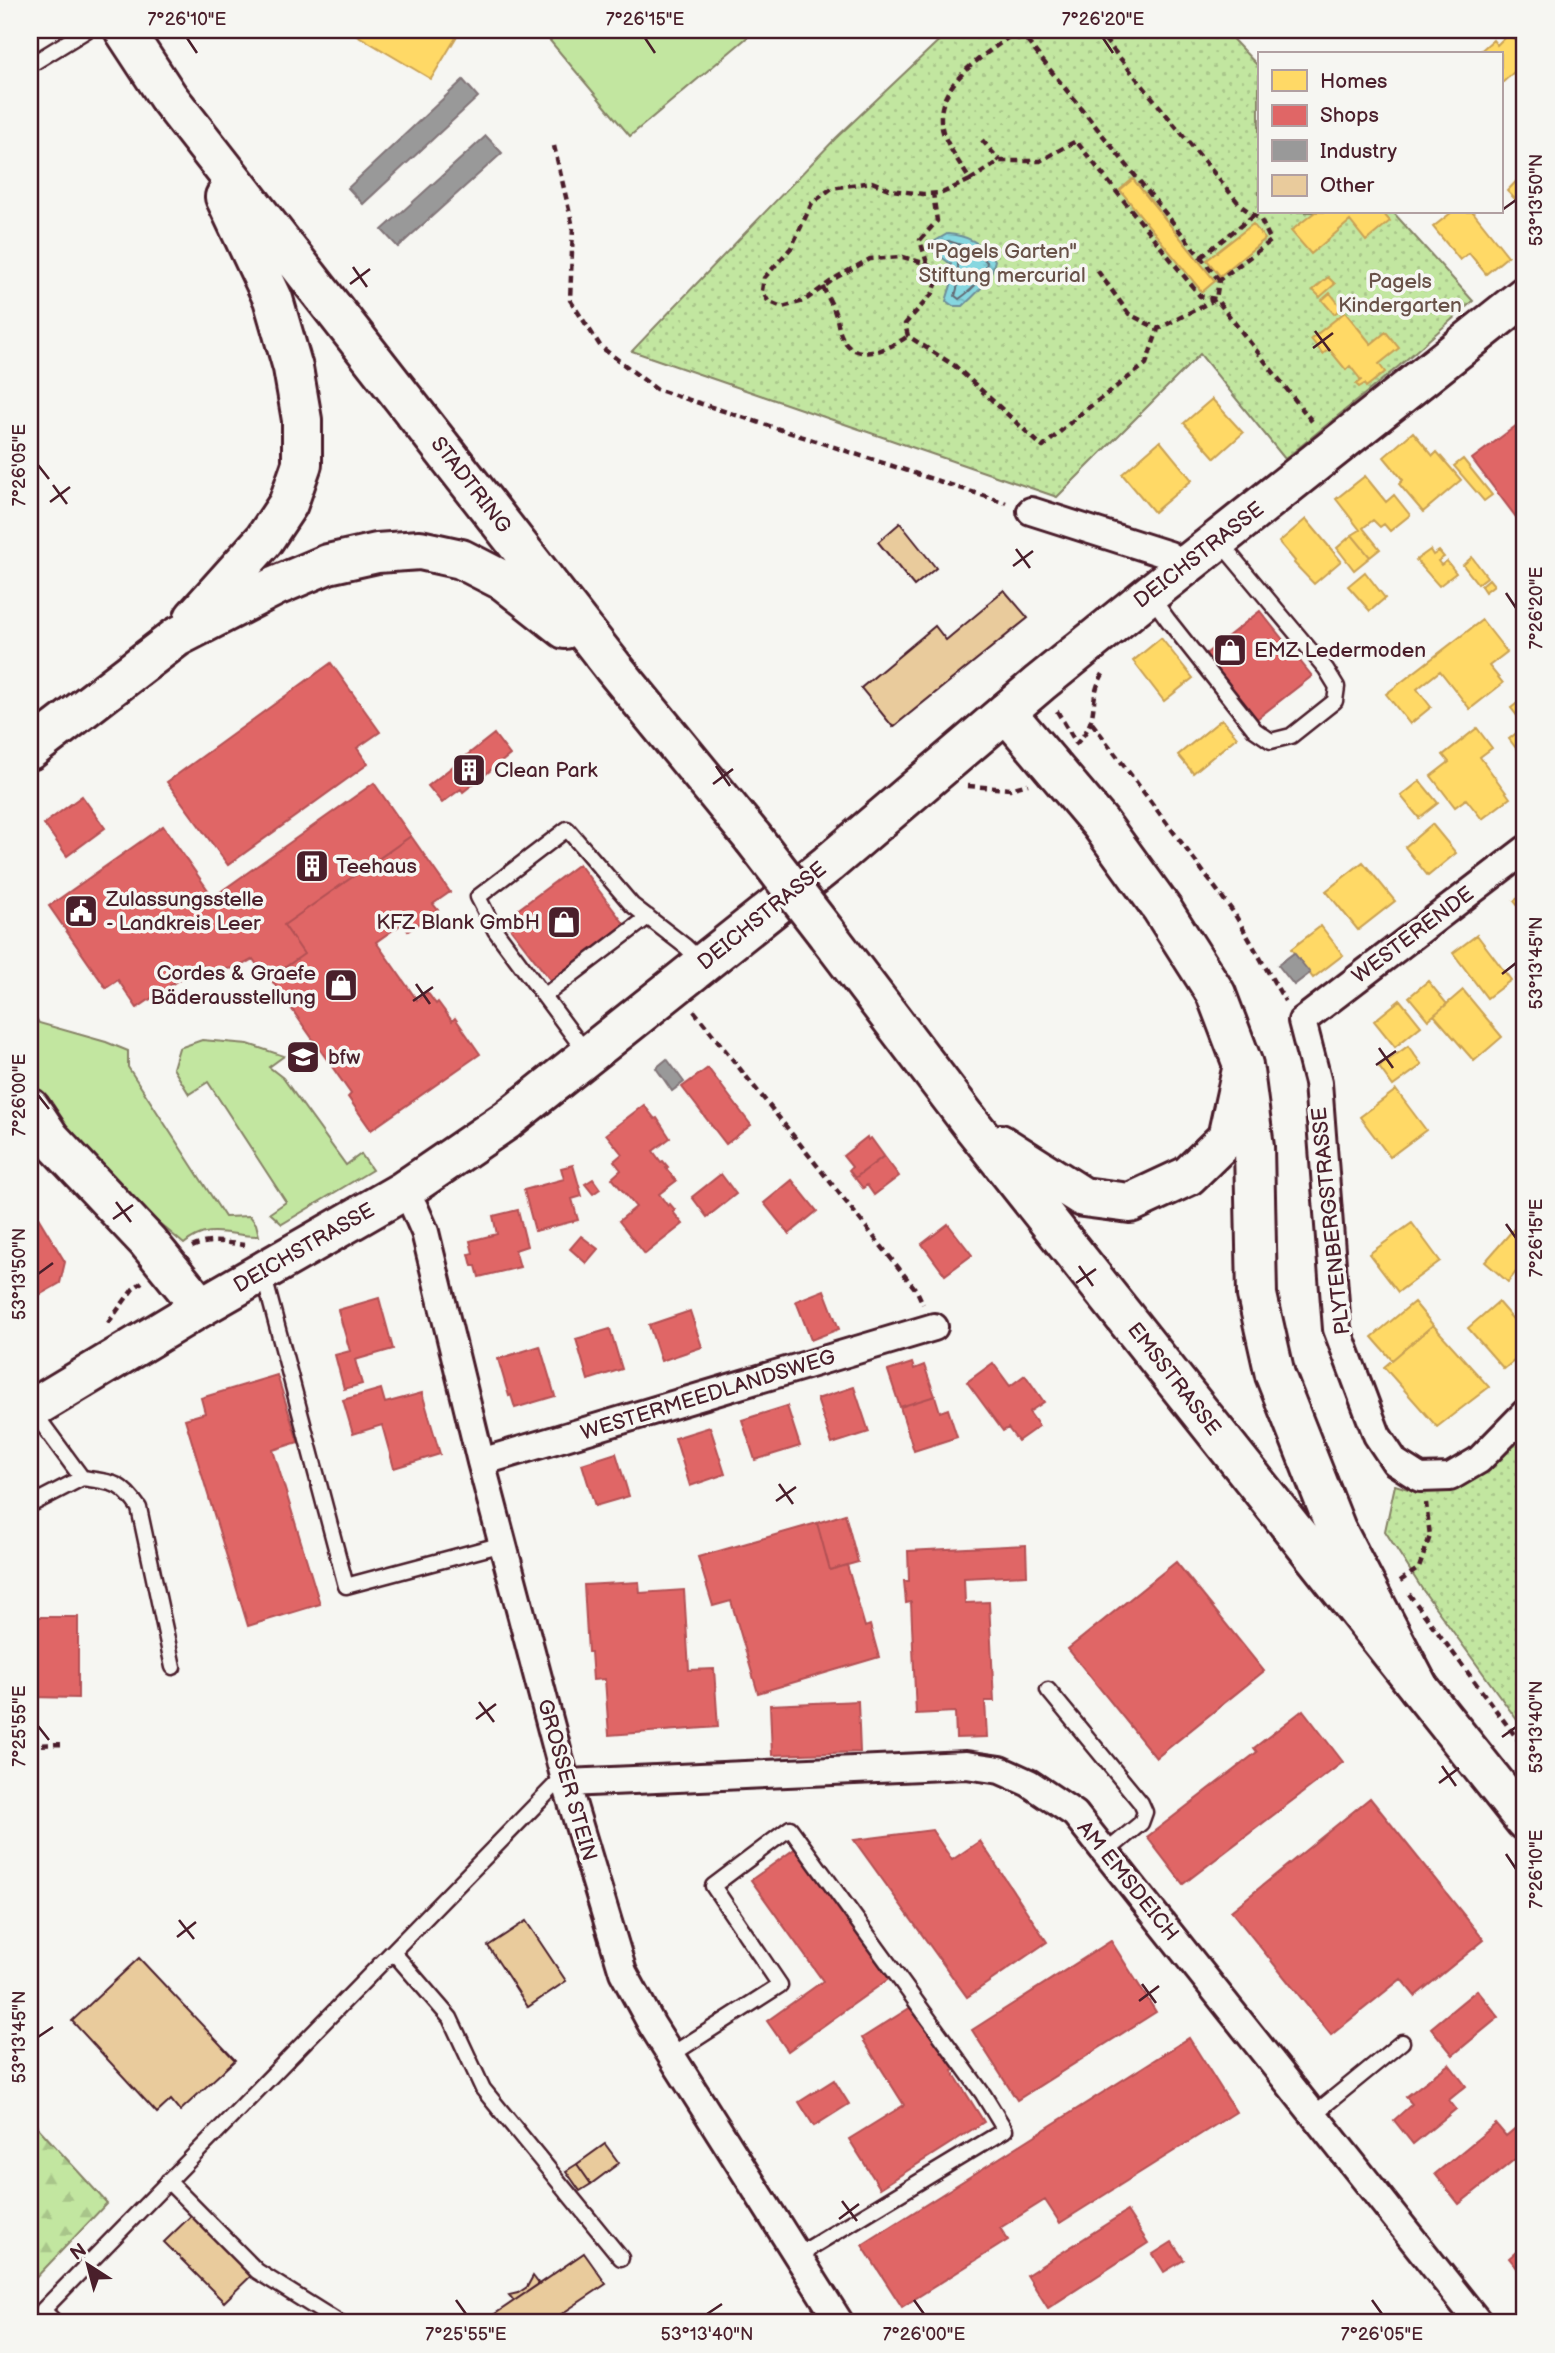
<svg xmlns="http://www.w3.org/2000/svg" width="1555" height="2353" font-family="'Balsamiq Sans',sans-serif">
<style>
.grass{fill:#c2e6a0;stroke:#868266;stroke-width:2}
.forest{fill:url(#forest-firs);stroke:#868266;stroke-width:2}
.park{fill:url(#park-dots);stroke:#868266;stroke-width:2}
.water{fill:url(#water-ripples);stroke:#6e8d98;stroke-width:2}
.homes{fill:#ffd966;stroke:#c9a154;stroke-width:2}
.shops{fill:#e06666;stroke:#b35154;stroke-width:2}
.industry{fill:#999;stroke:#817478;stroke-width:2}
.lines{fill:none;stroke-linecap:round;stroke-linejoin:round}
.shore{stroke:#626973;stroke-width:2}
.building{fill:#e9cb9c;stroke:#4a1f2b;stroke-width:2}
.lane-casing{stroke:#4a1f2b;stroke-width:19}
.street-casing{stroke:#4a1f2b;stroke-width:32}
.secondary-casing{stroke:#4a1f2b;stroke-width:44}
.primary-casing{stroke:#4a1f2b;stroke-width:44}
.highway-casing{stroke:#4a1f2b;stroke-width:44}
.path{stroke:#4a1f2b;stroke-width:4.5;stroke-dasharray:7 5;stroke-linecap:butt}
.lane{stroke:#f6f6f2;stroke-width:14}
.street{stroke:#f6f6f2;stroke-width:26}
.secondary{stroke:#f6f6f2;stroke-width:38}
.primary{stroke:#f6f6f2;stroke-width:38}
.highway{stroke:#f6f6f2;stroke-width:38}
.highway-bridge-casing{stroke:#4a1f2b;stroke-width:44;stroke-linecap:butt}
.highway-bridge{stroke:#f6f6f2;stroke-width:38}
.ticks{fill:none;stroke:#4a1f2b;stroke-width:2.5}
.labels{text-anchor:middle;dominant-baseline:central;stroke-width:7;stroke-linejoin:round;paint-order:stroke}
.park-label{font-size:21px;fill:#685148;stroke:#f6f6f2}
.street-label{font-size:21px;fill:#4a1f2b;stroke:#f6f6f2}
.poi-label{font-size:21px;fill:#4a1f2b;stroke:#f6f6f2;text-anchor:start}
.neatline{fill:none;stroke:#4a1f2b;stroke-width:2.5}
.ticks-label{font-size:18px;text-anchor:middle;fill:#4a1f2b}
</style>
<defs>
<pattern id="forest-firs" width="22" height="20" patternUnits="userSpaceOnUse" patternTransform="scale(1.75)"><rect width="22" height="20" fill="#c2e6a0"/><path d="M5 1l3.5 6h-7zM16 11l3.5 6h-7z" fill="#a8c58a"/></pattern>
<pattern id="park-dots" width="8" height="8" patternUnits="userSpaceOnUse" patternTransform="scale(1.75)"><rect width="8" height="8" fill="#c2e6a0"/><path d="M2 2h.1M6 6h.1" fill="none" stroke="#a8c58a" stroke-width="1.8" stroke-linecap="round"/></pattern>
<pattern id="water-ripples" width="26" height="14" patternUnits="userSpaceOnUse" patternTransform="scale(1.75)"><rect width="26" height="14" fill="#86d7e0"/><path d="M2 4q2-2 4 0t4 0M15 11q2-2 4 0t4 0" fill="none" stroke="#75b8c0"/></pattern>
</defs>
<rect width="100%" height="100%" fill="#f6f6f2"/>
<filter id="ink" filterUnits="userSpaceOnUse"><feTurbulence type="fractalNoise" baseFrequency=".0143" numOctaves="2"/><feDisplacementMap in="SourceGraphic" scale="14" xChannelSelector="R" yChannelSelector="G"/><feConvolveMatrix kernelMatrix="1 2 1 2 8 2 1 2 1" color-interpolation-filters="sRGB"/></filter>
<g filter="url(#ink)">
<path class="grass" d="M541,30h215l-126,106z
M30,1009l9,14 67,19 22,9v16l97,150 25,-1 6,8 3,12c-29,1 -49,-14 -75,8l-58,-49 -80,-87 -16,-22z
M202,1040l46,4 36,12 -15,11 14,11 63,87 15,-11 11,16 -90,54 -12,-11 16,-11 -78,-120 -19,12 -16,-26 6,-20z"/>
<path class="forest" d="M30,2107l2,14 75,82 -77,81z"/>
<path class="park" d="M950,30h274l35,37v145h134l80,89 -74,65 -114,93 -85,-105 -143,143 -425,-146 204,-213z
M1525,1433v298l-103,-142 -37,-58 10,-46 20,6h34l42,-23z"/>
<path class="water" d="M947,234c20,1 36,10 48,26 -4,21 -17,32 -32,46h-10l-7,-5 5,-16v-21l-17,-12 -2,-9z"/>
<path class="homes" d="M358,30h100l2,1 -29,48 -76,-45z
M1509,33l16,18v11l-24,22v-30h-24l16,-14 4,5z
M1525,172v37l-18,-18z
M1133,179l82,102 -13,11 -82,-102z
M1315,212h67l8,9 -24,20 -16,-20 -39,33 -20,-23z
M1452,212h21l35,44 -22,18 -17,-21 -9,7 -27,-33z
M1253,224l12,15 -45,37 -13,-16z
M1328,277l7,7 -15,13 -7,-7z
M1330,293l12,15 -8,6 -12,-14z
M1345,312l26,32 15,-12 13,16 -20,16 6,8 -19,15 -2,-3 -5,3 -3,-3 5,-4 -11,-14 -4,4 -17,-21 -6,5 -12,-15z
M1212,399l31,34 -28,25 -31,-35z
M1413,432l20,24 4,-4 24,28 -38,32 -24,-28 4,-4 -19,-23z
M1160,441l32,39 -38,32 -32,-38z
M1463,459l29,36 -8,6 -30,-35z
M1365,476l21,26 8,-7 16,20 -20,16 -6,-7 -4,3 -7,-7 -10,8 17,21 -10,8 -18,-22 8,-5 -24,-31z
M1306,519l35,42 -27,23 -20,-21 1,-2 -16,-19z
M1352,535l18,22 -16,13 -17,-22z
M1430,550l3,5 6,-4 5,6 -6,4 3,4 6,-4 9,12 -17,13 -23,-26z
M1472,557l15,20 -9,7 -15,-19z
M1365,572l20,26 -15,13 -22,-25z
M1489,579l5,6 -9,7 -4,-6z
M1482,620l25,32 -18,14 14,17 -33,26 -30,-38 -23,18 14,18 -21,17 -24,-30z
M1161,638l32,40 -29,23 -31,-40z
M1525,697v29l-14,-18z
M1222,719l15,18 -44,36 -15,-18z
M1525,726v34l-16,-21z
M1477,728l15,20 -12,9 30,41 -28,21 -16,-20 -11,8 -24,-31 18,-14 -6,-7z
M1420,781l18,22 -19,15 -18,-22z
M1432,824l24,29 -28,23 -23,-29z
M1363,862l32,39 -37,29 -32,-39z
M1525,893v22l-11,-14z
M1321,926l22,29 -30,23 -22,-29z
M1477,935l34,45 -24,18 -34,-45z
M1525,973v18l-9,-12z
M1428,981l19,23 -19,16 -19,-23z
M1463,990l39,47 -28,24 -40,-46z
M1400,1000l21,26 -26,21 -21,-26z
M1408,1046l14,19 -29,21 -14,-19z
M1396,1090l30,40 -36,27 -30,-40z
M1525,1216v49l-2,-2 -15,19 -23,-20z
M1412,1223l28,38 -42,31 -29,-38z
M1414,1302l19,23 -41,35 -20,-23z
M1498,1302l27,31v19l-21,17 -36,-41z
M1433,1325l56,62 -52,40 -53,-60z"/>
<path class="shops" d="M1525,419v110l-53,-70z
M1260,611l52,65 -58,45 -52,-64z
M331,663l49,69 -23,16 11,16 -140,101 -61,-83z
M494,734l16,21 -47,37 -2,-3 -19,14 -14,-17z
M374,783l37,53 -127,89 20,29 -37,26 -14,-21 -16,9 -13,1 -12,8 -9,-12 -4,1 -62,42 -19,-28 -12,8 -57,-82 114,-80 50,71z
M82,796l23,32 -38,28 -23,-32z
M411,836l39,56 -17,12 5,6 -30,21 -5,-8 -27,19 41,58 10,-8 9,12 2,-2 14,19 3,-3 25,36 -109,76 -23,-33 3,-3 -81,-116 34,-24 -20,-29z
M579,864l46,61 -74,56 -47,-61z
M708,1068l43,57 -25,19 -44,-57z
M644,1105l11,14 2,-1 13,20 -17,13 8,11 2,-1 5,6 -2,1 10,13 -17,13 9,12 2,-2 5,6 -2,2 10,12 -38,30 -26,-33 17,-14 -24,-29 9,-8 -7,-9 8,-7 -16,-20z
M867,1137l1,3 3,-2 13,18 -29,22 -6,-8 3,-3 -9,-11z
M884,1156l15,20 -25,19 -7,-10 -4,3 -8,-10z
M573,1165l9,31 -10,3 6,21 -43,11 -11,-41 40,-11 -3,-11z
M721,1174l15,20 -29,23 -15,-20z
M593,1179l7,10 -7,5 -8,-10z
M792,1180l25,31 -28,23 -25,-31z
M30,1204l35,58 -5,21 -26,15 -4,-1z
M518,1210l9,36 -12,4 5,17 -41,10 -3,-11h-4l-3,-12 4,-1 -3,-12 27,-7 -4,-18z
M948,1224l24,31 -27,20 -23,-31z
M581,1236l17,13 -12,14 -16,-14z
M824,1290l15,39 -28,11 -15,-39z
M379,1298l14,51 -38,11 7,24 -18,5 -9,-34 15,-4 -12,-41z
M690,1311l12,36 -41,14 -12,-36z
M610,1329l12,40 -34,11 -12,-41z
M540,1346l15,50 -40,12 -4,-13 -2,1 -11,-37z
M912,1363l2,6 10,-4 11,31 -35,11 -12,-36z
M993,1363l17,23 15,-11 19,27 -15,10 10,14 -21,15 -10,-13 -5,3 -36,-49z
M277,1375l21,67 -25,8 47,154 -72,22 -63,-207 20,-6 -4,-15z
M854,1387l15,45 -37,12 -15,-45z
M381,1389l4,14 37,-10 18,61 -46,14 -12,-43 -29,9 -10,-34z
M935,1396l5,16 8,-3 9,28 -43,14 -14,-44z
M787,1406l13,40 -45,14 -13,-40z
M710,1427l15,47 -35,12 -15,-48z
M616,1453l13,43 -34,10 -13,-42z
M845,1514l13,48 -28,8 -13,-47z
M817,1523l13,47 17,-5 18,62 5,-2 9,32 -121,36 -27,-92 -18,5 -15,-49z
M1026,1545l1,30 -63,3 1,25 24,-1 5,99h-9l2,36 -31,1 -1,-26 -39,2 -5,-112 -5,1 -2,-22h5l-1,-30z
M1176,1562l88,109 -108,87 -88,-109z
M639,1582l1,11 44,-3 5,80 25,-1 4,58 -109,8 -4,-56 -12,1 -2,-28h-3l-4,-67z
M30,1617h48v81l-48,-1z
M858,1701l2,51 -88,3 -2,-50z
M1303,1710l40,52 -160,122 -36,-47 110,-85 -3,-4z
M1370,1798l114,142 -69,56 -14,-17 -70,56 -100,-124z
M932,1830l20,30 28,-19 67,101 -80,55 -113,-157z
M796,1848l94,130 -102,73 -21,-30 56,-40 -72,-101z
M1111,1941l45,71 -139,88 -45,-70z
M1477,1990l22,27 -46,38 -22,-27z
M916,2004l40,65 -4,2 32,51 -104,66 -31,-49 55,-34 -42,-67z
M1189,2038l47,74 -176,111 -15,-23 -45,28 8,12 -106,67 -40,-62z
M1449,2064l17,22 -17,14 7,9 -43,35 -19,-24 18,-16 -6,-7z
M834,2080l15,24 -35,22 -15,-24z
M1525,2120v31l-66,53 -24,-30 61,-50 10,12z
M1127,2211l21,32 -100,65 -21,-33z
M1172,2242l12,18 -20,12 -11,-18z
M1525,2244v34l-16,-20z"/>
<path class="industry" d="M463,80l15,17 -115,107 -15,-16z
M486,136l16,17 -104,94 -16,-17z
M1294,953l16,20 -16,12 -16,-20z
M667,1059l17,23 -12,9 -16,-23z"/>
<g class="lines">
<path class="shore" d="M948,241l26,8 13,13c-2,16 -15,28 -28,37l-4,-3 3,-11v-23l-17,-15 2,-4z"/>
</g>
<path class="building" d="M900,523l36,45 -22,18 -36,-44z
M1004,590l24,28 -135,109 -32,-39 74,-62 11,14 42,-35 -1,-1z
M526,1921l40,60 -38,26 -40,-61z
M139,1958l96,102 -55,51 -9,-11 -14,13 -85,-92z
M605,2144l14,19 -28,21 -14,-20z
M577,2164l14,20 -11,7 -14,-20z
M196,2211l59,61 -31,30 -60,-60z
M584,2253l22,31 -58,39h-51l-5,-7z
M533,2276l6,8 -25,17 -5,-6 9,-2 9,-6z"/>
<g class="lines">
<g class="lane-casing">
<path id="lane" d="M30,65l57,-35
M1150,595l18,25 87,110 16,11 20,-5 44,-35 2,-14 -11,-18 -107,-128
M544,996l104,-79
M587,1054l-92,-124 -17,-33 89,-68 65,76 53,41 17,16
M263,1273l83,313 157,-42
M82,1478c32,5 38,3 57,30l34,159
M30,1505l52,-27 -50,-68
M1048,1690l93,113 4,9 -4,11 -36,30
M393,1952l57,66 33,71 138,169
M671,2055l109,-70 -67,-99 77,-58 193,266 22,36 -207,125
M1314,2114l88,-72
M168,2181l89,90 83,52
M56,2323l-13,-13 521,-534"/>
</g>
<g class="street-casing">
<path id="street" d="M1031,511l138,44 16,11
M1525,850l-223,171 16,62 19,246 40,106 18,27 25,16 30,-1 29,-17 46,-47
M403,1191l11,16 11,25 56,230 83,314 59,196 29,53 188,298
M481,1462l453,-135
M567,1783l399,-18 34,5 29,13 46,31 404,509"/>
</g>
<g class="secondary-casing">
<path id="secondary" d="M30,1410l171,-103 202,-116 104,-71 321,-256 212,-181 110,-89 375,-298"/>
</g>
<g class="primary-casing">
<path id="primary" d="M1244,1071l10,76 3,148 18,80 61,154 83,159 106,133"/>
</g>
<g class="highway-casing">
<path id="highway" d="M124,30l44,67 445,570 140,171
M194,618l70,-78 24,-36 14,-40v-44l-9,-52 -20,-69 -48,-102
M30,750l147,-113 99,-51 52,-22 49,-11 43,-3 41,9 43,22 61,48
M827,934l145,191 447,563
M30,1108l20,30 98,104 53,65
M1000,1144l83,53 47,6 58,-27 39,-38 16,-73 -27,-71 -54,-85 -62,-86 -94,-111"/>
</g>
<path class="path" d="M1041,30l-14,11 -17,-5c-29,22 -80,51 -67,96 6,17 18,33 27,48l30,-19h40l36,-20 124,155 16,3 98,125
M1097,30l144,176 20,14 10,21 -52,39 -3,19 -58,30 -29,-15 -32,-44
M1027,41l192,239
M982,140l18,21
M554,146l19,81 -3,73 31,47 55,42 350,114
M1520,166l5,-5
M970,180l-28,13 -19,1 -32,-4 -19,-8 -40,6 -20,15 -21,45 -27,30 -2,13 6,10 14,6 22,-6 33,-24 33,-18 33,-2 24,7 12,12 -6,17 -28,31 3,12 47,30 88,81 36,-32 67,-51 12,-35
M1201,257l53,-42
M927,263l-7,-23 17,-19 -4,-28
M823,287c4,9 9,17 12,26 3,7 3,15 6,22 13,30 47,15 67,1
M1057,711l17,28
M1092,723l142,190 51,88
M1075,745c28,-28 11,-43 28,-71
M968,786l42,3 18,-5
M694,1011l223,280 6,13
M192,1247c18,-9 35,-4 53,-2
M108,1323l25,-34 9,-7
M1400,1581l19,-13 11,-32 -4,-33
M1409,1594l116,155
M30,1745l36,-1"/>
<use href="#lane" class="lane"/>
<use href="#street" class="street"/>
<use href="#secondary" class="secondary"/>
<use href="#primary" class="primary"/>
<use href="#highway" class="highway"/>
<g class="highway-bridge-casing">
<path id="highway-bridge" d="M753,838l74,96"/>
</g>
<use href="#highway-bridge" class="highway-bridge"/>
</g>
</g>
<path class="ticks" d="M187,38l10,15M645,38l10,15M1103,38l10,15M1502,210l14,-10M353,267l14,20M350,284l20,-15M1315,331l15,20M1313,348l20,-15M38,465l11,14M53,485l14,19M50,502l20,-15M1016,549l14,19M1013,566l20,-15M1506,593l10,15M716,766l14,20M713,784l20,-15M1502,974l14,-11M416,984l14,20M413,1001l20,-14M1379,1048l14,20M1376,1065l20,-14M38,1095l11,14M116,1202l15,20M113,1219l20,-14M1506,1224l10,14M1079,1266l14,20M38,1274l15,-11M1076,1283l20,-14M779,1484l14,20M776,1501l20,-14M479,1702l15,20M476,1719l20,-15M38,1726l11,14M1502,1737l14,-10M1442,1766l14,20M1439,1783l20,-15M1506,1854l10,15M179,1920l15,19M177,1937l19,-15M1142,1984l14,19M1139,2001l20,-15M38,2037l15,-10M842,2201l15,20M839,2219l20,-15M456,2300l10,14M914,2300l10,14M1372,2300l10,14M707,2314l15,-10"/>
<defs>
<g id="shop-square" transform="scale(1.75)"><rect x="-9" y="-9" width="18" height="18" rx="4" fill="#4a1f2b" stroke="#f6f6f2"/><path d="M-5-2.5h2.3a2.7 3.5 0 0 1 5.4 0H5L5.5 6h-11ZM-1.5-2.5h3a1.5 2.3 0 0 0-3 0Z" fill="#fff"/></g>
<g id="building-square" transform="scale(1.75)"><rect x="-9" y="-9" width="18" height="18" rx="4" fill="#4a1f2b" stroke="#f6f6f2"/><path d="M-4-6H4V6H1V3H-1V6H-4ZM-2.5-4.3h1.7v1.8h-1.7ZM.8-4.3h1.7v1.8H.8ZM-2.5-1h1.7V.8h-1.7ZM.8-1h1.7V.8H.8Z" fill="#fff"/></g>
<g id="civic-square" transform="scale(1.75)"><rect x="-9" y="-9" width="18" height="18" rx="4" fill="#4a1f2b" stroke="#f6f6f2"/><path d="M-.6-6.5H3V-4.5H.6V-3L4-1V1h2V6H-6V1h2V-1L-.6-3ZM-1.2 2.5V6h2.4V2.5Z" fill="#fff"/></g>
<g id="school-square" transform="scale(1.75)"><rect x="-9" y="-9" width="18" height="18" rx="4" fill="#4a1f2b" stroke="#f6f6f2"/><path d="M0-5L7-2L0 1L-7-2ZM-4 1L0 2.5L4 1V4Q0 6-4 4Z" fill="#fff"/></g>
</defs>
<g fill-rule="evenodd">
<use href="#shop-square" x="1230" y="650"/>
<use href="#building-square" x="469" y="770"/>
<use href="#building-square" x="312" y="866"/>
<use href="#civic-square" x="81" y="911"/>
<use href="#shop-square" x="564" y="922"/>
<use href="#shop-square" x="341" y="985"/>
<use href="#school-square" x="303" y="1057"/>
</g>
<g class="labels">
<g class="park-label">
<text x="1002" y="251">"Pagels Garten"<tspan x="1002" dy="24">Stiftung mercurial</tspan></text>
<text x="1400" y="281">Pagels<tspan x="1400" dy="24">Kindergarten</tspan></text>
</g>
<g class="street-label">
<text transform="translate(471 485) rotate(52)">STADTRING</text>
<text transform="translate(1199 555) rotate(-38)">DEICHSTRASSE</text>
<text transform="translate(762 916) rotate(-39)">DEICHSTRASSE</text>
<text transform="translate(1413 935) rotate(-37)">WESTERENDE</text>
<text transform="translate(1331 1221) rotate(-96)">PLYTENBERGSTRASSE</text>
<text transform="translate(304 1248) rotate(-30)">DEICHSTRASSE</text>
<text transform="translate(1174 1379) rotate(52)">EMSSTRASSE</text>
<text transform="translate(708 1395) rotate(-17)">WESTERMEEDLANDSWEG</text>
<text transform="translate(567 1780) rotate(74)">GROSSER STEIN</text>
<text transform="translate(1128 1881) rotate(51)">AM EMSDEICH</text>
</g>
<g class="poi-label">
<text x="1254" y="650">EMZ Ledermoden</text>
<text x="494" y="770">Clean Park</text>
<text x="336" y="866">Teehaus</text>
<text x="106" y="899">Zulassungsstelle<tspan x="106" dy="24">- Landkreis Leer</tspan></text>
<text x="540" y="922" text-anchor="end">KFZ Blank GmbH</text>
<text x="316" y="973" text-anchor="end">Cordes &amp; Graefe<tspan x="316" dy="24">Bäderausstellung</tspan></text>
<text x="328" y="1057">bfw</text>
</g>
</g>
<rect width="1555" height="2353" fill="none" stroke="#f6f6f2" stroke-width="77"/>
<rect x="1258" y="52" width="245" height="161" fill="#f6f6f2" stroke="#b1a0a2" stroke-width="2"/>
<rect x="1272" y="70" width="35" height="21" fill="#ffd966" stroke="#b1a0a2" stroke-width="2"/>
<text x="1320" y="88" font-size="21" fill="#4a1f2b">Homes</text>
<rect x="1272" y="105" width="35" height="21" fill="#e06666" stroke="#b1a0a2" stroke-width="2"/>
<text x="1320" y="122" font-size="21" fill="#4a1f2b">Shops</text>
<rect x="1272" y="140" width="35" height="21" fill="#999999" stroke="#b1a0a2" stroke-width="2"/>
<text x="1320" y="158" font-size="21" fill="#4a1f2b">Industry</text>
<rect x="1272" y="175" width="35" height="21" fill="#e9cb9c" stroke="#b1a0a2" stroke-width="2"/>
<text x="1320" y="192" font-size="21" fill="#4a1f2b">Other</text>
<g transform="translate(88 2265) rotate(324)" stroke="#f6f6f2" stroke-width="5" paint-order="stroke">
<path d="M0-5L12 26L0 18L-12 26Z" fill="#4a1f2b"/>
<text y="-10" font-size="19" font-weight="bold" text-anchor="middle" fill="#4a1f2b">N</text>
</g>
<rect x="38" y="38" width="1478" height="2276" class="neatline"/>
<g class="ticks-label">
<text x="187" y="25">7°26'10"E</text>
<text x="645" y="25">7°26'15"E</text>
<text x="1103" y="25">7°26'20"E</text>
<text transform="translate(1536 200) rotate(-90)" y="6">53°13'50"N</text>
<text transform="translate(19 465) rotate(-90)" y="6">7°26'05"E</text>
<text transform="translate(1536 608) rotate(-90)" y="6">7°26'20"E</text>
<text transform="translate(1536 963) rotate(-90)" y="6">53°13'45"N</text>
<text transform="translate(19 1095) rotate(-90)" y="6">7°26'00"E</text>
<text transform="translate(1536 1238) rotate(-90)" y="6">7°26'15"E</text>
<text transform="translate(19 1274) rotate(-90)" y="6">53°13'50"N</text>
<text transform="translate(19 1726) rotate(-90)" y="6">7°25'55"E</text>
<text transform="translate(1536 1727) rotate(-90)" y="6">53°13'40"N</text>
<text transform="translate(1536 1869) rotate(-90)" y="6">7°26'10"E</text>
<text transform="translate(19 2037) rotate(-90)" y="6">53°13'45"N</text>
<text x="466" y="2340">7°25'55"E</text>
<text x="707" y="2340">53°13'40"N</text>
<text x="924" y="2340">7°26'00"E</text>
<text x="1382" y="2340">7°26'05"E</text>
</g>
</svg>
